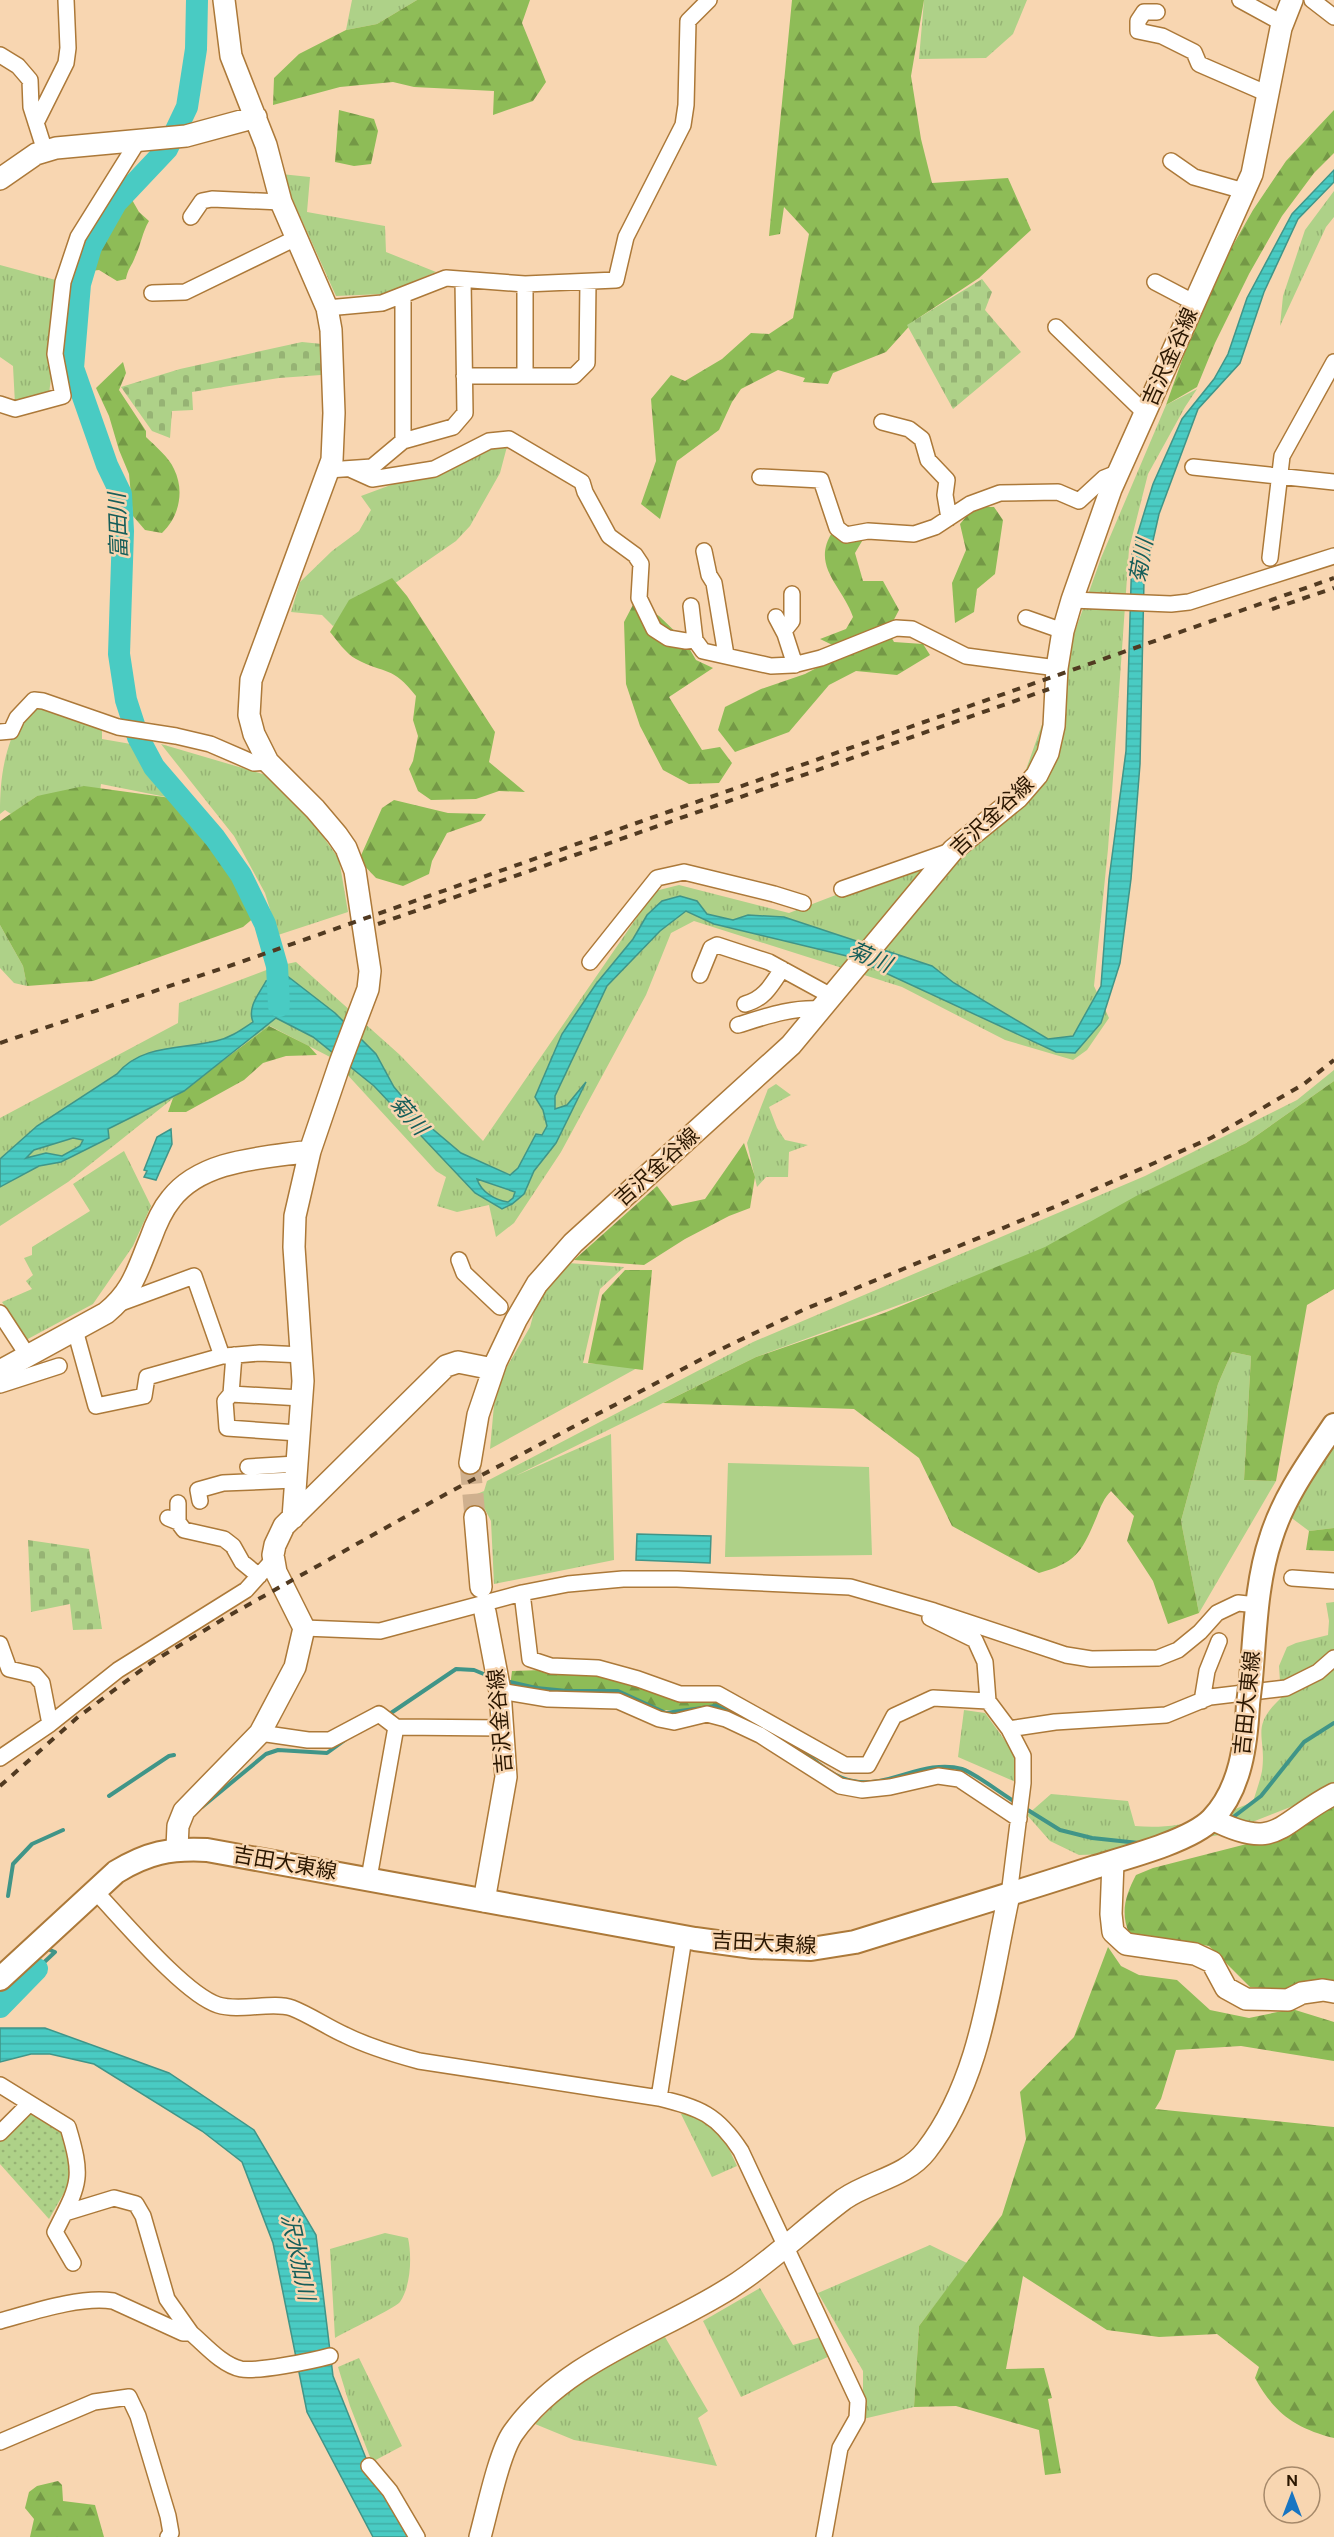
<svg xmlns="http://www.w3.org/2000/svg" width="1334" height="2537" font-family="'DM Sans','Noto Sans JP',sans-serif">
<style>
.grass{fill:url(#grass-tufts)}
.forest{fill:url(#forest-firs)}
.cemetery{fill:url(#cemetery-stones)}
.garden{fill:url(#garden-dots)}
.pitch{fill:#aed188}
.water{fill:url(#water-rules);stroke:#409588;stroke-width:1.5;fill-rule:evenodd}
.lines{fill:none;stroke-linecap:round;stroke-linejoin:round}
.stream{stroke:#409588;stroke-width:4}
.river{stroke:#49cbc3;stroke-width:22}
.secondary-tunnel{stroke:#cfb08e;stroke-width:21;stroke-dasharray:21 10;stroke-linecap:butt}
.street-casing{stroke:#ac7939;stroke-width:18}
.secondary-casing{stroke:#ac7939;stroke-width:24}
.primary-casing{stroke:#ac7939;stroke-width:26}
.street{stroke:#fff;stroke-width:15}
.secondary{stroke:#fff;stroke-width:21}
.primary{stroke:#fff;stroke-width:22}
.rail{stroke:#513a21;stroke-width:4;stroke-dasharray:8 8;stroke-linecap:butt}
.primary-bridge-casing{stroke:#ac7939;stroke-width:26;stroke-linecap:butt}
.primary-bridge{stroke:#fff;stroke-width:22}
.labels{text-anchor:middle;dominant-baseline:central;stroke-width:5;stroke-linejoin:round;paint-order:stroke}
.street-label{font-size:21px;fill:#2a1600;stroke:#f8d6b1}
.water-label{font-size:22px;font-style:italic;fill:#165e5a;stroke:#f8d6b1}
</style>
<defs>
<pattern id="grass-tufts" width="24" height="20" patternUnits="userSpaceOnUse" patternTransform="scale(1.5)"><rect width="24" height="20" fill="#aed188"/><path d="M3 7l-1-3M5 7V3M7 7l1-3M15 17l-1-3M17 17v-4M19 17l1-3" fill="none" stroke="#96b374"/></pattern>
<pattern id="forest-firs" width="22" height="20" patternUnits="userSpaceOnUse" patternTransform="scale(1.5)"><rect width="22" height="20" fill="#8ebc57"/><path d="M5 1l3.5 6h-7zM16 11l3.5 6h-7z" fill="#749846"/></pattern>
<pattern id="cemetery-stones" width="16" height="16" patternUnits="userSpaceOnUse" patternTransform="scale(1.5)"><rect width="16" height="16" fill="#aed188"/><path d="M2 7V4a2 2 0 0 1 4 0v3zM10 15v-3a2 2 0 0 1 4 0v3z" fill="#96b374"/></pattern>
<pattern id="garden-dots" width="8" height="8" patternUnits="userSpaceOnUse" patternTransform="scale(1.5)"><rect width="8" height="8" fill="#aed188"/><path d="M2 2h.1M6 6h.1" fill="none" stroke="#96b374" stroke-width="1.8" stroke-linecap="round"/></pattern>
<pattern id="water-rules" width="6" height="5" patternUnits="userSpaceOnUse" patternTransform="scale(1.5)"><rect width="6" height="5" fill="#49cbc3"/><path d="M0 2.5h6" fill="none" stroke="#40aea6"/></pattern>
</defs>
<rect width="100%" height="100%" fill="#f8d6b1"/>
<path class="grass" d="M352,0h65l-40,24 -31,6z
M924,0h103l-14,34 -27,24 -67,1z
M281,174l29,3 -3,35 78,14 1,26 50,20 -52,22 -48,2z
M1334,191v26l-8,10 -46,99 3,-30 22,-66z
M0,265l63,17 -14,112 -34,10 -2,-38 -13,-9z
M1197,389l-12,18 -37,67 -19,75 -21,300 -14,137 15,32 -22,32 -14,10 -68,-20 -103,-53 -208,-66 -23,12 -25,62 -85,157 -47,71 -18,14 -7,-32 -32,7 -20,-6 9,-29 -10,-6 -104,-113 -62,-32 -55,39 -147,117 -68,44v-108l178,-95 1,-20 98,-37 19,-4 104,93 83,86 172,-250 24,-6 110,28 164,-63 70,-72 78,-220 65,-153z
M509,439l-9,34 -30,53 -14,15 -123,85 -11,-11 -31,-3 9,-30 32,-31 27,-20 12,-21 -10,-14 73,-27 32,-8 23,-20z
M45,706l57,20v13l29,5 40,54 -70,-14 -1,8 -63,4 -26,18 -6,-4 -5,4c0,-42 5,-65 23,-103z
M161,744l112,33 38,43 28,39 9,53 -70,23 -13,-42 -31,-57z
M0,925l23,41 4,20 -13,-3 -14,-15z
M1334,1070v11l-88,62 -103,50 -93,57 -294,107 -241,119 96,-42 3,126 -120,24 -3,-63 -14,-27 7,-3 3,-10 266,-139 392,-166 152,-76z
M776,1084l15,11 -22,12 8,21 8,12 23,5 -19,7 -1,25h-22l-9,10 -10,-44 21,-54z
M124,1151l27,55 -18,40 -40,58 -67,36 -24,-38 30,-13 -6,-8 7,-6 -9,-17 8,-3v-8l58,-36 -17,-27z
M568,1263l56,4 -24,22 -17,74 56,4 -149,82 4,-44 10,-33 26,-45 7,-26z
M1232,1352l19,4 -7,124 32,1 -77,132 -18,-92 37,-137z
M1334,1441v87l-25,3 -20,-15z
M1334,1602v180l-41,24 -74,29 -109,19 -31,1 -29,-14 -23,-26 24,-21 77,7 7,25c44,4 78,-8 118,-24 3,-10 7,-21 9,-31 5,-35 -13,-43 19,-73l-2,-32 8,-19 9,-4 32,-8 1,-14 -3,-18z
M964,1710l21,3 32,44 1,26 -60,-26z
M689,2112l31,18 17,36 -25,11 -31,-63z
M385,2233l23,5c4,18 3,48 -8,64 -6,7 -54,29 -65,36l-5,-89z
M930,2245l37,18 -48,63 -5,81 -51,12v-48l-45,-78z
M760,2288l33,57 28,-8 11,18 -91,42 -38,-76z
M665,2337l43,74 -10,7 19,48 -143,-26 -39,-16 35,-35 44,-28z
M359,2358l43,88 -30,16 -22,-56 -12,-39z"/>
<path class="forest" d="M417,0h113l-8,23 24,59 -13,19 -40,14 1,-24 -80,-4 -21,-5 -53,5 -67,18 1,-27 25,-24 47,-24 31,-6z
M792,0h132l-13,76 10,63 11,44 76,-5 23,52 -52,48 -65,43 -28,31 -53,21 -5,11 -25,-2 2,-4 -27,-8 -37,19 -9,13 -13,28 -42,31 -17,58 -19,-15 15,-43 -5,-62 20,-24 14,6 37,-22 29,-26 18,1 24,-16 16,-84 -25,-27 -4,27 -11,2z
M339,110l35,9 4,12 -7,33 -17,2 -19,-4z
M1334,110v43l-20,20 -32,43 -33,58 -34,69 -18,44 -31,18 40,-112 47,-83 33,-49z
M131,198l8,14 10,9c-7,12 -8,24 -14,36 -4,11 -6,9 -9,22l-9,2 -18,-11 -8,1 8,-26 22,-44z
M123,362l3,11 -7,17 27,41v6c9,9 23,20 28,32 11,22 5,48 -12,64l-17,-3 -12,-14 -4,-42 -10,-24 -10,-34 -13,-28z
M981,507h13l9,13 -8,54 -18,15 -3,23 -19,11 -3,-40 14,-33 -6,-26 9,-11z
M833,531h35l-13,22 8,28h20l16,29 -11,21 6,11 29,2 7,11 -33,20 -41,-4 -27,14 -40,47 -54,20 -17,-22 7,-23 36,-18 44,-15 42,-22 -27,-13 26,-10 7,-12c-11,-32 -43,-51 -20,-86z
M392,578l15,18 88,136 -6,30 36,30 -26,-1 -23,8 -45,1 -13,-9 -9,-22 4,-8 5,-25 -5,-16 3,-24c-24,-31 -30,-21 -60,-37 -10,-5 -19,-19 -26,-27l19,-32z
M635,601l24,15 26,25 11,19 17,8 -44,29 33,53 18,-3 12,16 -13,20 -30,1 -26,-14 -23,-44 -14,-42 -2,-62z
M84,786l87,12 23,17 24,36 23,24 15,41 -13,11 -150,54 -66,5 -4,-20 -23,-41v-104l37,-25z
M394,800l54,13 38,1 -5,7 -34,12 -15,28 -3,13 -26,12 -27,-8 -17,-18 23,-52z
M269,1026l40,20 8,9 -31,1 -23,7 -19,17 -58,32h-18l5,-14z
M1334,1081v208l-27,16 -31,176 -32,-1 7,-124 -19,-4 -14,32 -37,137 18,92 -31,11 -15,-43 -26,-40 7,-25 -23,-25c-7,7 -10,15 -14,25 -15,35 -19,46 -58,57l-87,-47 -33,-68 -65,-49 -191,-6 93,-46 128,-44 161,-66 93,-52 108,-52z
M744,1143l11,34 -5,31 -21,8 -44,23 -41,26 -70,-5 83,-74 15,20 33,-7z
M625,1270h27l-9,100 -55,-7 14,-68z
M1334,1528v23l-28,-1 3,-19z
M543,1670l89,7 73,22 28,9 87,50 -16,-1 -92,-47h-63l-139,-23 2,-16z
M1334,1803v180l-46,7 -38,-3 -41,-41 -80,-13c-9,-21 -3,-39 7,-58l17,-7 121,-31z
M1108,1947l13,19 18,9 38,5 33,30 39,8 43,-9 42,13v39l-93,-15 -65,4 -15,49 -6,10 179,18v311c-39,-10 -60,-25 -79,-60l4,-11 -42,-33 -58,3 -52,-7 -84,-54 -17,93 38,-1 8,30 -4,1 13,74 -16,2 -6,-45 -83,-24 -42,1 5,-81 83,-111 24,-76 -6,-47 54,-55z
M58,2481l4,4 1,16 32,4 9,32h-74l4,-18 -9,-11 4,-16 8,-6z"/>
<path class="cemetery" d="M982,279l10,13 -7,18 36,42 -68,57 -46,-84z
M302,342l20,2 -1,31 -42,3 -87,14 1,18 -21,1 -2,27 -18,-7 -31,-44 59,-18z
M28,1540l61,9 13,80 -29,1 -3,-26 -39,8z"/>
<path class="garden" d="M29,2108l37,22 10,42 -27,47 -49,-55v-29z"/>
<path class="pitch" d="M728,1463l141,4 3,88 -147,2z"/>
<path class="water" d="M1334,170v12l-36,37 -34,73 -24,71 -42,46 -39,105 -15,66 -4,184 -9,115 -11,84 -19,60 -26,30 -19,-1 -205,-95 -137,-33 -28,-13 -26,20 -53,55 -52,110v13l12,-4 19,-23 -30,61 -22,28 -10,23 -12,10 -10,5 -27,-16 -101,-107 -61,-49 -37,-19 -92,73 -76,38 1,9 -48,24 -22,4 -39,21v-28l37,-33 80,-52c24,-30 66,-25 99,-33 14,-3 25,-11 37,-19 -6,-15 6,-28 13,-41l20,-6 49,38 41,41 18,33 28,33 39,33 49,22 8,-7 18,-34 6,1 5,-9 -4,-16 -8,-13 27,-63 34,-50 37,-45 14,-24 15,-14 18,-5 17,5 10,13 26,6 15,-5 36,2 148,49 22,17 94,56 25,-3 28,-50 8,-107 17,-128 6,-199 21,-68 29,-65 32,-40 14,-25 19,-56 45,-84zM73,1138l10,2 -3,6 -18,10 -16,-3 -20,5 8,-8zM477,1179l38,13 -2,6 -5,4c-13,-2 -27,-10 -31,-23z
M171,1129l1,15 -16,36 -12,-3 3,-6 -3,-1 13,-33z
M637,1534l74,2 -1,27 -74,-3z
M0,2028h45l124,45 85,57 62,105 17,141 36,90 49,71h-45l-66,-125 -34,-169 -31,-81 -40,-31 -108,-67 -44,-10h-19l-31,8z"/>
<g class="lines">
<path class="stream" d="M510,1682l26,6 31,3h51l48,22 50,-7 30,12
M388,1715l68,-46 18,1 17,7
M795,1745c17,13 36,32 58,36 34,8 72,-23 109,-12 13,4 41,26 55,34
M109,1796l60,-40 5,-1
M202,1807l64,-53 12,-4 49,3 18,-13
M1023,1807l37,23 32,8 47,5
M1232,1818l29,-22 43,-54 30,-19
M8,1896l5,-32 19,-20 31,-14
M37,1969l18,-17 -5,-2"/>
<path class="river" d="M197,0l-1,49 -9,58 -20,42 -51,54 -25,44 -11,37 -7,84 34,97 14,29 2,37 -4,123 7,46 12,37 16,30 61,71 26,37 24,49 12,42 2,40
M0,2007l37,-38"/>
<path class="secondary-tunnel" d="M470,1463l5,54"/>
<g class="street-casing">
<path id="street" d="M1240,0l42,23
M1312,0l22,17
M1157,12h-13l-6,9v10l24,5 32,16 5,12 69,30
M0,55l18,11 12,14 1,27 14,44
M36,123l30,-60 2,-15 -2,-48
M1171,161l23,16 50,14
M191,217l11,-16 10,-2 69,3
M1155,282l40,21
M525,284v92
M152,293l33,-1 111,-54
M403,295v146
M327,308l55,-5 64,-25 79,6 91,-4 10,-43 57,-112 3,-20 2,-84 21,-21
M1056,327l89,86
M464,376h110l13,-13 1,-81
M0,404l15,5 48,-13 -8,-42 8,-72 15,-45 60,-96
M882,422l27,7 13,10 6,21 19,20 -2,15 4,23
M1193,467l141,15
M328,470l44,-3 31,-26 50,-14 12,-14 -2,-133
M352,470l20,9 62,-10 55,-28 20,-2 73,43 3,10 24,44 26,19 6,9 -2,34 15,31 14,9 18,3 9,-1 8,11 68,15 22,-1 28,-7 75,-30 16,1 54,27 91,12
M760,477l61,3 16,48 9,7 22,-4 46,3 21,-7 35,-23 30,-11 58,-1 21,9 25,-23 15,-6
M704,551l5,24 5,8 12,72
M1270,558l12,-102 52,-94
M1072,600l99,4 18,-2 145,-46
M691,606l4,34
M776,617l9,17 10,31
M1026,618l37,13
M784,631l8,-10v-27
M0,732l11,-1 6,-13 17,-18 9,1 75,26 58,9 34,8 44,19 14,-1
M842,889l111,-39
M590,962l67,-84 27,-6 90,22 29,9
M700,975l11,-27 6,-3 52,17 64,35
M745,1004c19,-5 26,-18 37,-35
M738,1025c29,-9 54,-18 84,-16
M459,1260l5,13 36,34
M0,1313l28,43
M75,1330l21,76 48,-10 3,-19 75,-21 -28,-80 -76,28
M234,1355l-3,39 70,4
M225,1356l35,-3 43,2
M0,1385l59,-19
M231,1394l-6,7 2,27 71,5
M248,1467l48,-3
M200,1501l-2,-11 25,-7 72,-3
M178,1503v19
M168,1518l10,4 6,8 40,9 9,7 9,16 17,14
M1292,1578l42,3
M522,1593l8,66 21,7 47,2 40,11 42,15h38l127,71h23l26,-49 39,-18 55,3
M930,1618l45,22 10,22 3,39 21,28 14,27v27l-14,112
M304,1628l76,3 142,-38 46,-9 55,-5h54l173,8 84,24 132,44 25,4 67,-1 20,-8 22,-18 17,-19 21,-10 19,2
M0,1644l9,25 26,6 7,8 8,41
M500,1691l48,8 70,2 41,18 15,3 33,-8 19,5 34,16 80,51 22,4 28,-3 48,-11 21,3 60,40
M1202,1701l5,-30 12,-30
M1009,1729l46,-7 111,-7 44,-18 76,-9 32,-16 16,-14
M260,1733l48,7h22l49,-26 17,13 107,1
M0,1758l50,-34 68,-54 128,-80 27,-30
M369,1878l27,-151
M94,1890c28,29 90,104 124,115 22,7 55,-4 74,3 18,7 35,19 53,27 24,12 48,19 74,26l240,37c41,10 58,16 82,53l117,250 -1,17 -17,30 -16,89
M0,2085l68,42c16,53 11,57 -13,105l18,31
M659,2098l25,-160
M0,2133l29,-29
M65,2213l49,-15 22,6 7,12 24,83 24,34
M0,2321c33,-9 79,-25 113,-20l70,32h8c14,12 31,32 50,36 16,3 71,-8 89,-13
M0,2442l94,-40 35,-5 9,19 30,100 3,17 -3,4
M369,2466l21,25 27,46"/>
</g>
<g class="secondary-casing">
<path id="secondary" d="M224,0l7,56 35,89 15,57 46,106 4,22 3,83 -2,47 -81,220 -2,35 5,19 14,28 47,47 22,26 9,13 9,23 15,100 -2,18 -28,74 -30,88 -15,65 -1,31 9,134 -10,137
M0,179l36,-25 20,-6 130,-12 70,-19
M0,1371l106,-58c27,-22 31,-42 44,-73 5,-14 11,-29 21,-41 31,-40 93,-41 139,-48
M470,1463l8,-48 18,-53 20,-42 21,-36 36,-41 218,-198 162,-195 65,-53 19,-22 11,-22 6,-27 3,-58 6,-37 9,-31 39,-111 141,-315 29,-146 11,-28
M475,1517l6,70
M1212,1819c66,34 67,3 122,-25
M177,1848l1,-22 6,-15 76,-78 35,-66 9,-39 -28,-56 -3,-17 2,-10 9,-19 162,-160 12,-4 35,7
M1113,1862l-2,52 2,18 13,12 69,10 17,8 14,26 20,11 42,1 14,-7 21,-3 11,2
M484,1901l22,-124 -6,-86 -15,-79
M480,2537c7,-25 19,-84 33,-104 51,-72 144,-99 217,-145 40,-25 75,-60 114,-89 26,-18 62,-22 82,-48 56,-72 64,-170 83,-256"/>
</g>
<g class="primary-casing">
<path id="primary" d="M1251,1679c4,-45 5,-97 20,-141 13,-42 39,-77 63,-113
M0,1979l116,-107c31,-19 54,-24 91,-22l488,89 58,8 58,2 44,-7c80,-25 160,-49 240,-75 30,-9 96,-26 117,-48 29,-30 34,-76 36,-115"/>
</g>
<use href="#street" class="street"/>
<use href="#secondary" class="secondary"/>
<use href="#primary" class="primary"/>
<path class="rail" d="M1272,609l62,-21
M378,924l671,-235
M0,1043l238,-80 1096,-385
M0,1786l78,-69 74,-55 78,-47 216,-121 269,-142 88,-42 256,-105 152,-67 93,-54 30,-24"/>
<g class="primary-bridge-casing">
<path id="primary-bridge" d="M1248,1704l3,-25"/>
</g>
<use href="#primary-bridge" class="primary-bridge"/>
</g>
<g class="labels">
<g class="street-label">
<text transform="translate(1170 357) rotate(-66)">吉沢金谷線</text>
<text transform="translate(992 816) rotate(-43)">吉沢金谷線</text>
<text transform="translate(657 1167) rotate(-42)">吉沢金谷線</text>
<text transform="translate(1247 1703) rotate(-84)">吉田大東線</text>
<text transform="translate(500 1721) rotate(-95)">吉沢金谷線</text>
<text transform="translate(285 1863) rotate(10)">吉田大東線</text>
<text transform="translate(764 1943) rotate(3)">吉田大東線</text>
</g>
<g class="water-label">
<text transform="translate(118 526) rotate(-92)">富田川</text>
<text transform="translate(1141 561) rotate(-80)">菊川</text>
<text transform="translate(870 957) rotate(23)">菊川</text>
<text transform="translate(409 1115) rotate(49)">菊川</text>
<text transform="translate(298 2257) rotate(78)">沢水加川</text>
</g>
</g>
<g transform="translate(1292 2495)"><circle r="28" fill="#f8d6b1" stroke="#a6896a" stroke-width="1.5"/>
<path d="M0-4.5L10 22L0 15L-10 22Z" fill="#1875c2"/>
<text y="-9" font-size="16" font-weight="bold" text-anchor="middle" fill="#2a1600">N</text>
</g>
</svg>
